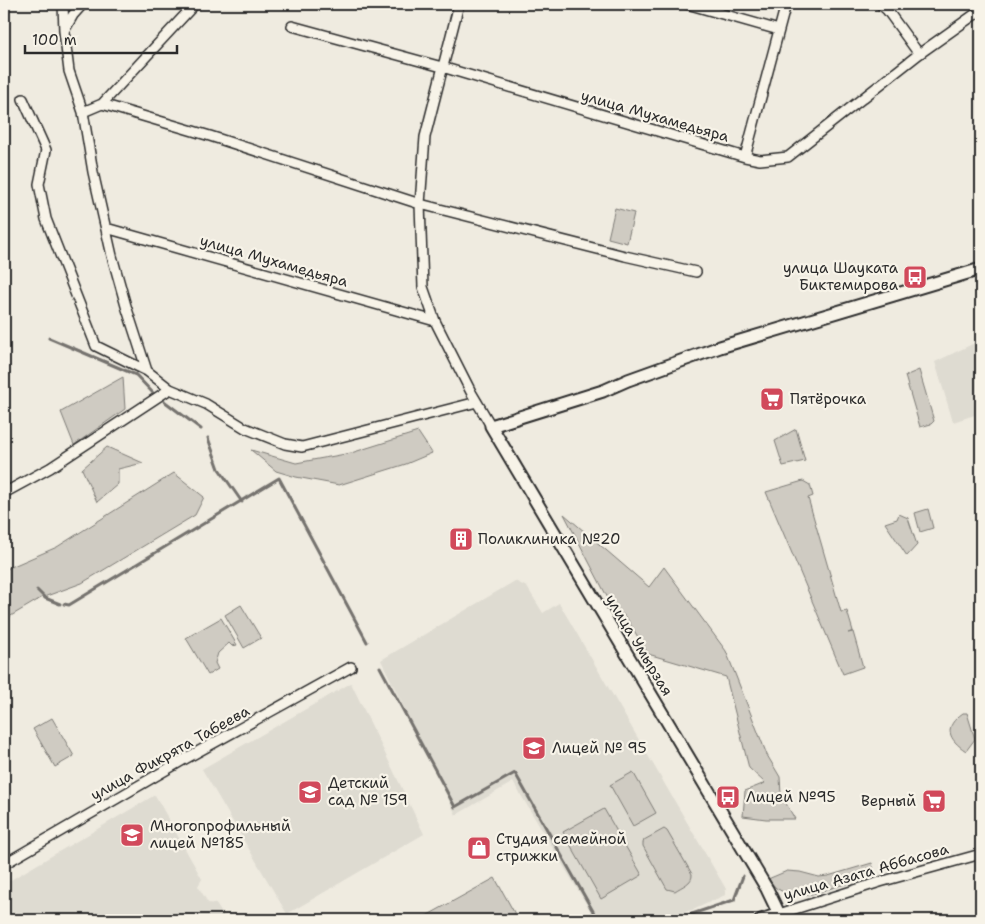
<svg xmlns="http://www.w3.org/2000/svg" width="985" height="924" font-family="'Shantell Sans',sans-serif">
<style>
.built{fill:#dedbd1}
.green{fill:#cfcbc2;stroke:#7d7b76}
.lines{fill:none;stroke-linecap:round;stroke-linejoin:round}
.stream{stroke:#74726e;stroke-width:3}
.street-casing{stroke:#2b2b2b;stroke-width:12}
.secondary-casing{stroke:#2b2b2b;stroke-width:15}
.street{stroke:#f7f3e8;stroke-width:9}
.secondary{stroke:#f7f3e8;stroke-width:11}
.labels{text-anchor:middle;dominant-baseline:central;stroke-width:4.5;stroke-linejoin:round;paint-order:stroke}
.street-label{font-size:15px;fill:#2b2b2b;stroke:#f7f3e8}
.poi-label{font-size:15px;fill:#2b2b2b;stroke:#f7f3e8;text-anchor:start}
</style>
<rect width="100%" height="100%" fill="#efebe0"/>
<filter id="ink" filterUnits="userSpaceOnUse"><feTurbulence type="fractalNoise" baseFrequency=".02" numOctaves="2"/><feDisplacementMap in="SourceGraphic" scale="10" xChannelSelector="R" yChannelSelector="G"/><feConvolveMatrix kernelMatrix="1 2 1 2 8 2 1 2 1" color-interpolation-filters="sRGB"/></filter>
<g filter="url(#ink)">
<path class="built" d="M981,340v73l-28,9 -18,-60z
M515,581l12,6 16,26 16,-10 167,286 -1,6 -30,14 -35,11h-64l-83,-138 -57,33 -75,-155z
M351,683l73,151 -137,80 -85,-145z
M155,795l47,84 -4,7 10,17 8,1 10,16h-222v-36z"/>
<path class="green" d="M615,208l19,5 -7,30 -19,-5z
M919,370l15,51 -3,3 -11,3 -15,-51z
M123,377l2,32 -51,36 -13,-33z
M796,429l9,32 -22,5 -8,-25z
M418,432l14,21 -26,11 -67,21 -43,-8 -20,-6 -25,-21 45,13 55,-10z
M107,447l36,16 -25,6v15l-21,18 -15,-33z
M174,473l30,24 -9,18 -113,68 -41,15 -37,22v-50l53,-23z
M803,481l7,4 3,11 -5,2 33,114 6,-1 6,20 -5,2 5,-1 10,35 -20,7 -77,-182z
M928,509l5,19 -13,4 -5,-19z
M564,514l85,73 15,-20 62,84 41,104 13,22 1,18 14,24h-29l-23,-3 2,-25 20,-8 -16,-15 -23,-91 -78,-23 -22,-37 -13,-9z
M899,514l9,4 9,27 -10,11 -22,-33 12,-4z
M241,605l20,33 -17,10 -19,-33z
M221,618l16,27 -5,1 -3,-3 -11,10 -3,10 3,6 -10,6 -22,-37z
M963,713h4l8,26 -9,12c-18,-12 -23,-24 -3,-38z
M52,718l22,38 -19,11 -22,-38z
M633,772l23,41 -23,13 -23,-41z
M604,809l38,66 -41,24 -38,-67z
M664,829l3,2 25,43c1,9 -10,12 -17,17l-8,-2 -24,-43v-3l1,-3z
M872,863l3,12 -63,19 -13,2 -12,-2 -11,-6 -8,-9 19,-8 13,1 19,5 9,-1z
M495,878l20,36 -11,6h-85z"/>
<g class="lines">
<path class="stream" d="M49,338l87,37 17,18
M164,401l37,28
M208,438l11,31 23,33
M37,590l8,8 15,6
M64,604l5,1 210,-127 88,164
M380,667l75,140 60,-34 83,147
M674,920l60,-20 9,-24"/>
<g class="street-casing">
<path id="street" d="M63,4l1,27
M83,4l-10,11 -9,16 5,40 14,41 10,60 19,84 14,50 21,65
M459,4l-34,133 -5,67 3,83 12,34 36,71 20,34
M687,4l92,26
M880,4l7,6 32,44
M292,26l150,41 303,90 15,3 28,-3 131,-103 62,-44
M23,99l23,51 -7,34 7,35 50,127 51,25 23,18 36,15 39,24 40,16 17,3 175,-45
M102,104l108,32 210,68 205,52 71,16
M83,112l19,-8 93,-100
M745,157l41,-153
M106,228l329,93
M4,493l46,-25 120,-79
M4,864l179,-104 168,-93
M779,914l101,-32 101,-28"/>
</g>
<g class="secondary-casing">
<path id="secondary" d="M761,920l18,-6 -12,-25 -276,-463 112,-35 25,-11 92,-33 261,-78"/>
</g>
<use href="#street" class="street"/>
<use href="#secondary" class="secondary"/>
</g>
</g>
<defs>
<g id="bus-square" transform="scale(1.25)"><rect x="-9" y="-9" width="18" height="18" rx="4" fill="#d1495b" stroke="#f7f3e8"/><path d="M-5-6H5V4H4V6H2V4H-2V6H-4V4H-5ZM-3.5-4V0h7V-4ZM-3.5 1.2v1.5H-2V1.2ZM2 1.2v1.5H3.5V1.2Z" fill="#fff"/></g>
<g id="supermarket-square" transform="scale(1.25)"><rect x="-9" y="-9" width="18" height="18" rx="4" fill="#d1495b" stroke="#f7f3e8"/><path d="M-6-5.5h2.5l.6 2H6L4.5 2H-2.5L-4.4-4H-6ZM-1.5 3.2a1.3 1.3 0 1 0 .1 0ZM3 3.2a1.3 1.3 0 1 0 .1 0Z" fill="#fff"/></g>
<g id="building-square" transform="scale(1.25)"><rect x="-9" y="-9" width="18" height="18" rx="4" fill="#d1495b" stroke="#f7f3e8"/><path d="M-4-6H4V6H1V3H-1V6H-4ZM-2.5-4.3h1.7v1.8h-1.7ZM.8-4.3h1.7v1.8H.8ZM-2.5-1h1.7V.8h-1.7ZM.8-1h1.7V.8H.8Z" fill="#fff"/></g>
<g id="school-square" transform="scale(1.25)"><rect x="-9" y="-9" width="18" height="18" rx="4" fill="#d1495b" stroke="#f7f3e8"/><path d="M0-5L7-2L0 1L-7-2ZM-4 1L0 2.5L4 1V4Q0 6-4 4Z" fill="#fff"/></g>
<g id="shop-square" transform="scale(1.25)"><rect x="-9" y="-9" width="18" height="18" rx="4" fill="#d1495b" stroke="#f7f3e8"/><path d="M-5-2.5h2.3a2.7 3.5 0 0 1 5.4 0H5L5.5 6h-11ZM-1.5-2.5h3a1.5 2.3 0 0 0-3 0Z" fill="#fff"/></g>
</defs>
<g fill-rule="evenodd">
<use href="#bus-square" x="915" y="277"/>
<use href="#supermarket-square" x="772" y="399"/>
<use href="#building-square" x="461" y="539"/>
<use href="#school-square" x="534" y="748"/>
<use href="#school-square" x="310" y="792"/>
<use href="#bus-square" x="728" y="797"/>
<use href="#supermarket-square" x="934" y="801"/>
<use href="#school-square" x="132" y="835"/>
<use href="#shop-square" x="479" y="848"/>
</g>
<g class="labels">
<g class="street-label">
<text transform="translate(655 116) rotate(16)">улица Мухамедьяра</text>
<text transform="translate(274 261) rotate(16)">улица Мухамедьяра</text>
<text transform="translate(639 645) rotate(59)">улица Умырзая</text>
<text transform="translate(170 753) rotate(-29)">улица Фикрята Табеева</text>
<text transform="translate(866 872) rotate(-16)">улица Азата Аббасова</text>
</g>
<g class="poi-label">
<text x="898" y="268" text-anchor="end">улица Шауката<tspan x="898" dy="17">Биктемирова</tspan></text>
<text x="790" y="399">Пятёрочка</text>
<text x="478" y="539">Поликлиника №20</text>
<text x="552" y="748">Лицей № 95</text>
<text x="328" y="783">Детский<tspan x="328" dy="17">сад № 159</tspan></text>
<text x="746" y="797">Лицей №95</text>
<text x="916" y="801" text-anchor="end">Верный</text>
<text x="150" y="826">Многопрофильный<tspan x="150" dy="17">лицей №185</tspan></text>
<text x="496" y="839">Студия семейной<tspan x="496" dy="17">стрижки</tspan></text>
</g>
</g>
<rect width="985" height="924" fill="none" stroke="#f7f3e8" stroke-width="20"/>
<rect x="10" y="10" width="965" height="904" fill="none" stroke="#2b2b2b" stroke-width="2" filter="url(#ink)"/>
<path d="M25 45v8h152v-8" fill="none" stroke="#2b2b2b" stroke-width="2.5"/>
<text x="32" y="45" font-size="15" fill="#2b2b2b" stroke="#f7f3e8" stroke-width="4" paint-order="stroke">100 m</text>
</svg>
